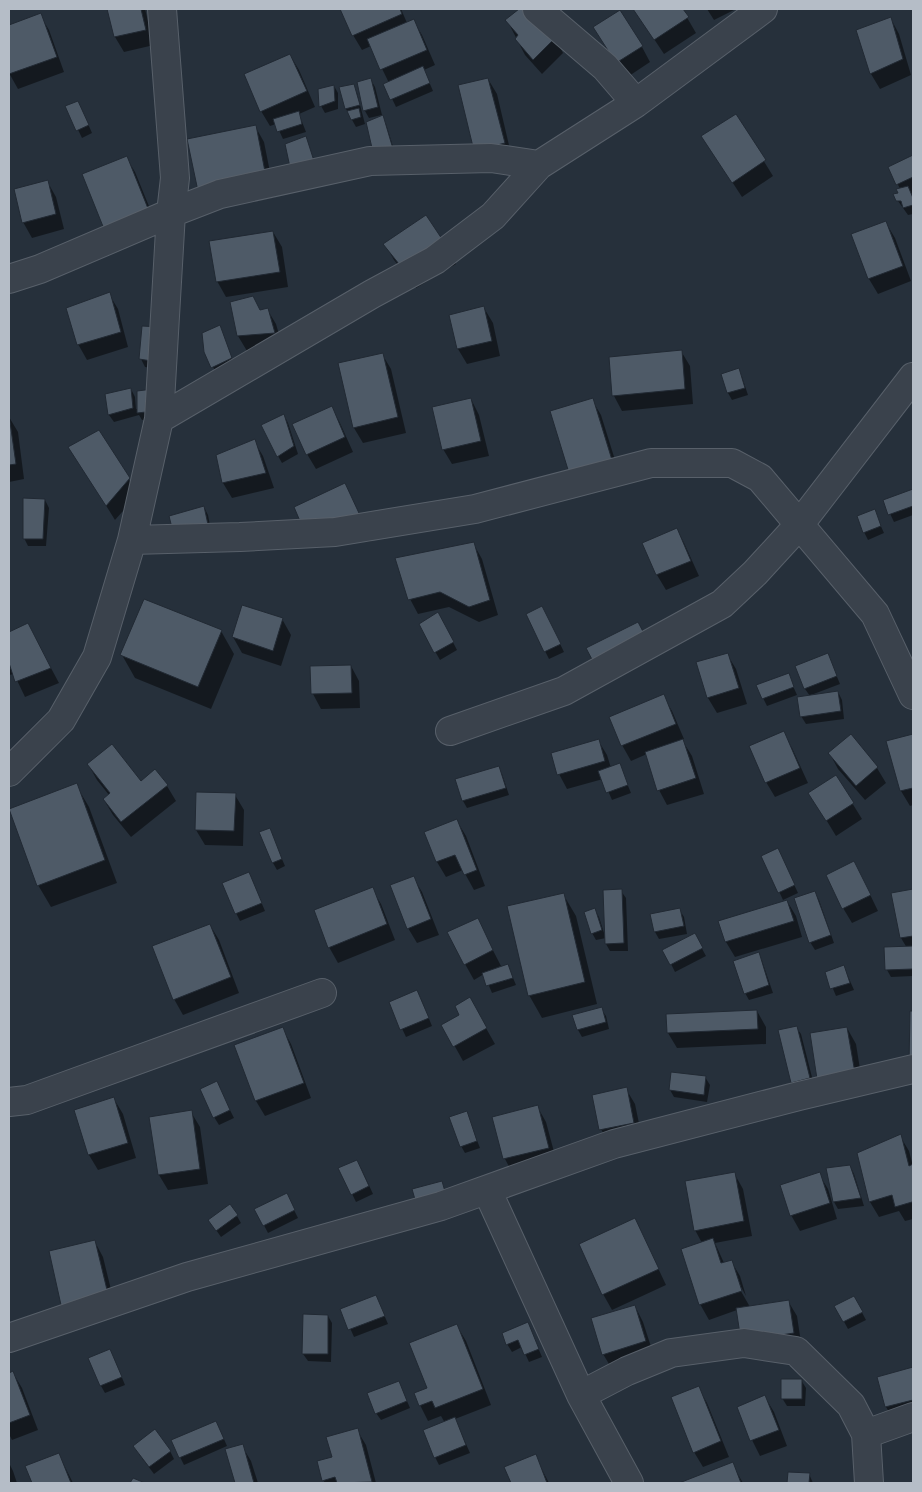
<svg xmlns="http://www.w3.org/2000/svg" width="922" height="1492" font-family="'Nunito Sans',sans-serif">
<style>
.shadow{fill:#0007}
.building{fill:#4e5a67;stroke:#212933}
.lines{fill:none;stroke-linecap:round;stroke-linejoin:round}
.minor-casing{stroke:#58606a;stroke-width:30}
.minor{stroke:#3a424c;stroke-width:28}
</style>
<rect width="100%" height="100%" fill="#26303b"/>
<path class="shadow" d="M108,9h37l9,36 -30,7 -9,-15z
M342,9h59l6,14 6,-3 9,15 13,30 -11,5 9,21 -37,16 -11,-23 4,-1 -18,-37 -9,4 -9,-15z
M522,9l33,29 8,15 -21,21 -17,-19 -18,-35z
M634,9h48l14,24 -32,21z
M707,9h29l-22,11z
M40,15l9,15 15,42 -46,17 -9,-16v-47z
M891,19l8,15 12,41 -31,14 -9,-15 -14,-43z
M604,43l38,4 8,15 -24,16z
M290,55l9,15 16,37 -16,7 7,18 -23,7 -7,-15 -6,2 -9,-15z
M488,79l9,15 15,64 -37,-8z
M371,80l4,7 7,28 -13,3 -4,-7z
M334,86l4,7v16l-13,4 -4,-7z
M353,86l4,7 8,31 -9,3 -10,-18z
M67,107l15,3 10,23 -10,5z
M735,115l38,61 -31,21 -30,-46z
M382,117l4,7 13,42z
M255,126l9,16 11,55 -66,14z
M913,156v58l-5,1 -10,-14 2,-12 -10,-22z
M126,157l9,15 22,54 -43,17z
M47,181l9,16 8,32 -32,9 -9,-16z
M886,223l9,15 16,43 -33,13 -9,-15 -16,-44z
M273,232l9,15 6,40 -62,10 -9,-16z
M385,244l62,5 9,15 -40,24 -22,-28z
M109,294l9,15 10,38 -41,13 -9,-16z
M484,308l9,15 7,33 -33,8 -9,-15z
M267,309l9,15 7,24 -36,3 -9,-15 23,-25z
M223,334l12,32 -18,8 -4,-7z
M165,335l-3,34 -17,-2 -4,-8z
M681,351l9,15 3,38 -71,7 -8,-15 -4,-38z
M382,354l9,15 15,64 -43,10 -9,-15z
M738,370l4,7 6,18 -16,5 -4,-7 -6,-19z
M131,389l4,8 1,12h2v-17l21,26 -17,2 -3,-5 -25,7 -5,-7z
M471,399l8,16 10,41 -37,8 -9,-15z
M592,400l9,15 19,61 -41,12z
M332,408l8,15 13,29 -37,17 -9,-15z
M284,415l4,8 10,31 -16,9 -4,-7z
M9,417l9,15 6,47 -15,3z
M99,432l39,62 -23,26 -36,-58z
M254,441l9,15 11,32 -42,10 -9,-15 -6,-27z
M345,485l27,56 -57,7 -9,-15z
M913,490v25l-19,7 -10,-21z
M45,500l4,8 -3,38h-18l-4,-8z
M204,507l4,8 5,26 -35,-2z
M874,511l10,22 -16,7 -4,-8z
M677,529l8,16 14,31 -33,14 -9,-15 -13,-31z
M473,543l9,16 16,56 -19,7 -30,-15 -31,7 -8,-15z
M527,615h19l18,37 -15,7z
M282,619l9,16 -10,31 -39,-13 -9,-16z
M442,621l15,29 -17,10 -20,-35z
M28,625l31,58 -34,14 -11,-23 -5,1v-42z
M221,631l13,23 -23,55 -76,-31 -13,-23z
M727,654l9,15 11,35 -30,9 -9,-15z
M828,655l12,29 -29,11 27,-3 4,8 2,19 -38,5 -5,-8 9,-20 -5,-7z
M351,666l8,15 1,27 -39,1 -8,-15 -1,-27z
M788,675l9,20 -30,11 -4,-8z
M663,696l9,15 12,28 -2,1 10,16 12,38 -37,11 -8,-15 -12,-36 -16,7 -9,-16z
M783,733l9,15 16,35 -33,14 -9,-15z
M913,735v70l-3,1 -9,-15 -13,-49z
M598,740l9,15 4,13 8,-4 12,29 -19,7 -9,-21 -36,10 -8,-15z
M830,754l47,14 9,15 -21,17 -27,-31z
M88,764l53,18 26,4 9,15 -45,36 -18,-22 -9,-15 5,-5 -12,-15z
M498,767l4,7 7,21 -42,13 -4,-7 -7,-21z
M836,777l26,42 -26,17 -17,-28z
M76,785l13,22 28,76 -66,24 -13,-22z
M235,795l9,15 -1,36 -38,-1 -9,-15z
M457,821l9,15 19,50 -11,4 -11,-20 -17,7 -9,-15 -11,-29z
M269,829l16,37 -8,4 -4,-7z
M778,850l20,43 -15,7 -20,-43z
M249,873l16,38 -25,10 -4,-8z
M413,877l9,15 17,43 -22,8 -9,-15z
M862,878l16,33 -26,12 -9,-15z
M372,889l9,15 14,36 -57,23 -9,-16z
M913,890v86l-22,1 -4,-7 -1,-21 21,-1 -6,-10 -8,-44z
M621,891l5,7 2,53h-18l-4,-7v-6l-10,2 -4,-7 3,-23 4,7 6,19z
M815,893l4,7 15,43 -19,7 -5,-8z
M563,894l13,22 21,88 -55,14 -13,-23z
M787,901l9,15 6,21 -67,20 -9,-15 -6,-21z
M679,909l5,8 3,17 -28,5 -4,-7 -3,-17z
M477,919l24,47 -5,2 1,2 11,-4 8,19 -24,8 -8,-19 -10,6 -9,-16z
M210,925l9,15 20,53 -56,22 -9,-16 -20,-52z
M694,934l12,22 -31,16 -11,-22z
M758,954l4,7 11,32 -24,7 -4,-7z
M844,967l10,23 -18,6 -10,-24z
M421,999l11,27 -26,11 -16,-34z
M601,1009l5,7 3,13 -27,8 -4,-7z
M757,1011l9,16v17l-89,4 -9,-15 -1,-18z
M478,1014l17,30 -32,17 -20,-36z
M796,1027l5,7 13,51 -17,5 -4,-7 -14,-52z
M282,1028l9,16 20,54 -46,18 -9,-15 -20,-55z
M847,1028l9,16 7,44 -36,6z
M705,1077l5,8 -3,17 -33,-5 -4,-7z
M626,1089l9,15 7,34 -33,7 -8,-16z
M220,1090l14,28 -15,7 -5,-8z
M114,1099l9,15 13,44 -38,12 -9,-15z
M537,1106l9,16 11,41 -44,11 -8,-15 -11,-42z
M191,1112l9,15 8,57 -40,6 -9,-15 -8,-57z
M466,1112l14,36 -15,5 -4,-7z
M900,1136l9,15 4,15v53l-8,2 -6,-10 -20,6 -9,-15z
M850,1166l4,8 10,32 -26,3 -4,-7z
M361,1168l12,26 -17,8 -16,-33z
M734,1173l9,16 9,47 -37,7 9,20 7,-2 9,15 6,20 -6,-11 -2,1 12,21 38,-6 9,15 5,33 -65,-39 -28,10 -9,-16 2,-61 -7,-13z
M819,1174l9,15 9,30 -37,12 -9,-16z
M290,1202l8,16 -30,15 -12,-23z
M237,1216l4,7 -20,14 -7,-10z
M635,1219l31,66 -54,25 -9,-16z
M95,1242l8,15 13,53 -45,10 -9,-15 -12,-53z
M376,1296l12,28 -34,13 -12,-27z
M858,1305l8,15 -18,9 -12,-22z
M635,1306l8,16 11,34 -42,13 -9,-15z
M328,1316l4,7 -1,39 -23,-1 -5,-7z
M528,1324l14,33 -13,5 -7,-15 -10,5 -5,-8z
M457,1326l9,15 25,64 -36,14 15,34 -31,12 -4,-8 10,-34 -4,-7 -13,5 -8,-16z
M114,1358l11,27 -20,8 -4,-7z
M913,1368v49l-18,5 -9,-15 -8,-29z
M13,1373l9,15 16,42 -26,10 -3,-6v-59z
M801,1380l5,8 -1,18h-18l-5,-8z
M399,1382l11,26 -29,12 -5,-7z
M698,1387l9,16 22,54 -26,10 -9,-15z
M765,1397l9,15 13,34 -27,10 -8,-16z
M220,1430l7,16 -43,19 -4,-8z
M357,1430l9,15 10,38h-51l-2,-3 11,-22z
M242,1446l9,15 7,22h-21l-10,-33z
M170,1451l4,8 -20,15 -15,-20z
M59,1455l14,28h-40l-6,-16z
M535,1456l14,27h-37l-6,-15z
M9,1463l4,8 4,12h-8z
M732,1464l11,19h-61z
M789,1474h20l4,9h-24z"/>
<path class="building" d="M107,9h34l5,21 -32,7z
M340,9h60l2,5 -50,22z
M519,9h5l32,28 -23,23 -18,-21 3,-4 -13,-15z
M633,9h50l6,8 -35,23z
M620,10l23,36 -27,17 -23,-36z
M41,13l16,44 -48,17v-49z
M891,17l12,42 -33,15 -14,-44z
M414,19l13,31 -47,20 -13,-31z
M290,54l17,37 -47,21 -16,-38z
M423,66l7,17 -40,17 -7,-16z
M371,78l7,29 -15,4 -6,-29z
M488,78l17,65 -31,8 -16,-66z
M354,84l6,21 -15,4 -6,-22z
M334,85l1,16 -16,6 -1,-18z
M78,101l11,24 -13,6 -11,-25z
M359,108l2,9 -10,3 -4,-9z
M299,111l3,13 -25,8 -4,-13z
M736,114l30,46 -34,23 -31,-47z
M383,115l13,44 -21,2 -9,-39z
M256,125l11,57 -68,14 -12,-57z
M306,136l9,28 -24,8 -6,-28z
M913,155v22l-17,8 -8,-18z
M127,156l22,55 -45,18 -22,-55z
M48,180l8,34 -34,9 -8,-34z
M908,186l5,12v7l-10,3 -2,-7h-5l-3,-7 5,-1 -2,-4z
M426,215l22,33 -41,26 -24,-30z
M886,221l17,45 -35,13 -17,-45z
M273,231l7,41 -64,10 -7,-41z
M110,292l11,40 -44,13 -11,-37z
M253,296l7,14 8,-2 7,25 -38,3 -7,-34z
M484,306l8,35 -35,8 -8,-34z
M220,325l12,33 -21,10 -7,-16 -2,-19z
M142,326l19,1 -3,35 -19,-3z
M682,350l3,39 -73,7 -3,-39z
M383,353l15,64 -45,11 -15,-65z
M739,368l6,20 -18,5 -6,-19z
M131,388l2,20 -25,7 -3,-21z
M153,389l2,22 -18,2v-22z
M471,398l10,43 -39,9 -10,-43z
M593,398l19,62 -43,13 -19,-62z
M332,406l13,31 -39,18 -14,-31z
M284,414l10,32 -17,11 -16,-32z
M9,415l7,49 -7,1z
M99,430l31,48 -24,28 -38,-59z
M255,439l11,34 -44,10 -6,-28z
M345,483l20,43 -60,7 -11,-26z
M913,489v17l-25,9 -5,-15z
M23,498l22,1 -2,40h-20z
M204,506l6,28 -37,-2 -4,-16z
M875,509l6,17 -18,7 -6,-17z
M677,528l14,33 -35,14 -14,-32z
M474,542l16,58 -21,7 -29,-15 -32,8 -13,-42z
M144,599l78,31 -24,57 -78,-32z
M242,605l41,13 -10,33 -41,-14z
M542,606l19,38 -17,8 -18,-38z
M438,612l16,30 -20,11 -15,-29z
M638,622l10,19 -52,26 -10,-19z
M28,623l23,45 -36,14 -6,-19v-31z
M728,653l11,35 -32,10 -11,-36z
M828,653l9,23 -33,13 -9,-23z
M351,665l1,28 -41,1 -1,-28z
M789,673l5,14 -32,12 -6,-14z
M838,691l3,20 -41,6 -3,-20z
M664,694l12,30 -55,22 -12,-29z
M784,731l16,37 -35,15 -16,-37z
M851,734l27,33 -22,19 -28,-33z
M913,734v54l-13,3 -14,-50z
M599,739l6,22 -48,14 -6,-22z
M683,739l13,39 -39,13 -12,-39z
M112,744l29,37 14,-12 13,16 -47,37 -18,-23 7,-6 -23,-29z
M620,763l8,22 -22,8 -8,-22z
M499,766l7,22 -44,13 -7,-22z
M836,775l18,28 -28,18 -18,-28z
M77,783l28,77 -68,26 -28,-77z
M196,792l40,1 -2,38 -39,-1z
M457,819l20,51 -13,5 -9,-20 -19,7 -12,-30z
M270,828l12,31 -10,4 -13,-31z
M778,848l17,37 -17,8 -17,-37z
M854,861l17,34 -29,14 -16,-34z
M249,872l13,31 -27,11 -13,-31z
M414,876l17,43 -24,10 -17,-44z
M373,887l14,37 -59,24 -14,-38z
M622,889l2,54 -19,1 -2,-54z
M913,889v47l-13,2 -9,-45z
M815,891l16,44 -22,8 -15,-45z
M564,893l21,89 -57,14 -21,-90z
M787,900l7,21 -69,21 -7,-21z
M595,908l7,22 -11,4 -7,-22z
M680,908l4,18 -30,6 -4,-18z
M478,918l15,32 -29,15 -17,-33z
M210,924l21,53 -58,23 -21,-54z
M695,933l8,15 -33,17 -8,-15z
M913,946v23l-28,1 -1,-23z
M759,952l10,33 -25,9 -11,-33z
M508,964l5,14 -27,8 -4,-13z
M844,965l6,18 -20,6 -5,-17z
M417,990l12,28 -29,12 -11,-28z
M470,997l17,31 -34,19 -12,-22 18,-10 -4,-9z
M602,1007l4,15 -29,8 -5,-15z
M757,1010l1,19 -91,4 -1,-19z
M910,1011h3v53h-4z
M797,1026l13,52 -19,5 -13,-53z
M283,1027l21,56 -49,18 -21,-56z
M847,1027l8,46 -38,6 -7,-46z
M671,1072l35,4 -2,19 -35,-5z
M217,1081l13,29 -17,8 -13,-29z
M627,1087l7,36 -35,7 -7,-35z
M114,1097l14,46 -40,12 -14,-45z
M538,1105l11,43 -46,11 -11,-42z
M192,1110l8,59 -42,6 -9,-58z
M467,1111l10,30 -17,6 -11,-30z
M901,1134l8,32 4,-2v42l-1,-4 -17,5 -3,-12 -23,7 -12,-49z
M357,1160l12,26 -18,9 -13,-27z
M850,1165l11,33 -28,4 -7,-34z
M735,1172l9,49 -50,10 -9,-50z
M820,1172l10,31 -40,13 -10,-31z
M442,1181l6,21 -30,8 -6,-21z
M287,1193l8,17 -32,16 -9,-17z
M230,1204l8,11 -22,16 -8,-11z
M635,1218l24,51 -57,26 -23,-51z
M713,1238l8,25 11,-3 10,31 -43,14 -18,-56z
M95,1240l13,54 -47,11 -12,-54z
M376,1295l9,21 -37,14 -8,-21z
M854,1296l9,16 -20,10 -9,-16z
M789,1300l5,33 -53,8 -5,-33z
M635,1305l11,36 -44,14 -11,-37z
M303,1314l25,1v39h-26z
M528,1322l11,27 -15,6 -6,-15 -12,5 -4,-12z
M457,1324l26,65 -48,19 -3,-7 -13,5 -5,-13 13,-5 -18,-45z
M110,1349l12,28 -22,9 -12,-28z
M913,1367v33l-28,7 -8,-30z
M13,1371l17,44 -21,8v-50z
M781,1379h21v20h-21z
M399,1381l8,20 -32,13 -8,-21z
M699,1386l22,55 -28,12 -22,-56z
M765,1395l14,35 -29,11 -13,-34z
M455,1417l11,28 -32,13 -11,-28z
M216,1421l8,18 -45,19 -8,-18z
M358,1428l14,54 -35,1 -2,-6 -13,4 -5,-20 15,-4 -6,-20z
M155,1429l16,22 -22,16 -16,-21z
M243,1444l11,39h-19l-10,-34z
M59,1453l12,30h-39l-7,-17z
M536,1454l11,29h-36l-7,-16z
M733,1462l8,21h-62z
M788,1472l22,1 -1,10h-22z
M133,1478l12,5h-15z"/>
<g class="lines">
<g class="minor-casing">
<path id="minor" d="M537,9l68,58 31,36
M9,279l31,-10 131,-56 49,-19 150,-33 121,-3 48,7
M159,419l213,-125 63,-34 58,-44 46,-51 97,-62 127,-94
M132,540l108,-3 95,-5 140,-23 176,-46h81l28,15 115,136 38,81
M450,731l114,-40 158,-87 33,-31 44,-48 114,-148
M9,772l52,-52 36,-63 35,-117 27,-121 12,-206 4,-35 -13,-169
M9,1102l18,-2 295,-107
M487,1190l94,205 48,88
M9,1338l178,-61 254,-71 173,-62 185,-48 114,-27
M581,1395l46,-24 44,-18 73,-10 52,8 55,54 15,29 3,49
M866,1434l47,-17"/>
</g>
<use href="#minor" class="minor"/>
</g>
<rect width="922" height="1492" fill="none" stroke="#b5bdc7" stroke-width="20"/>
</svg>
